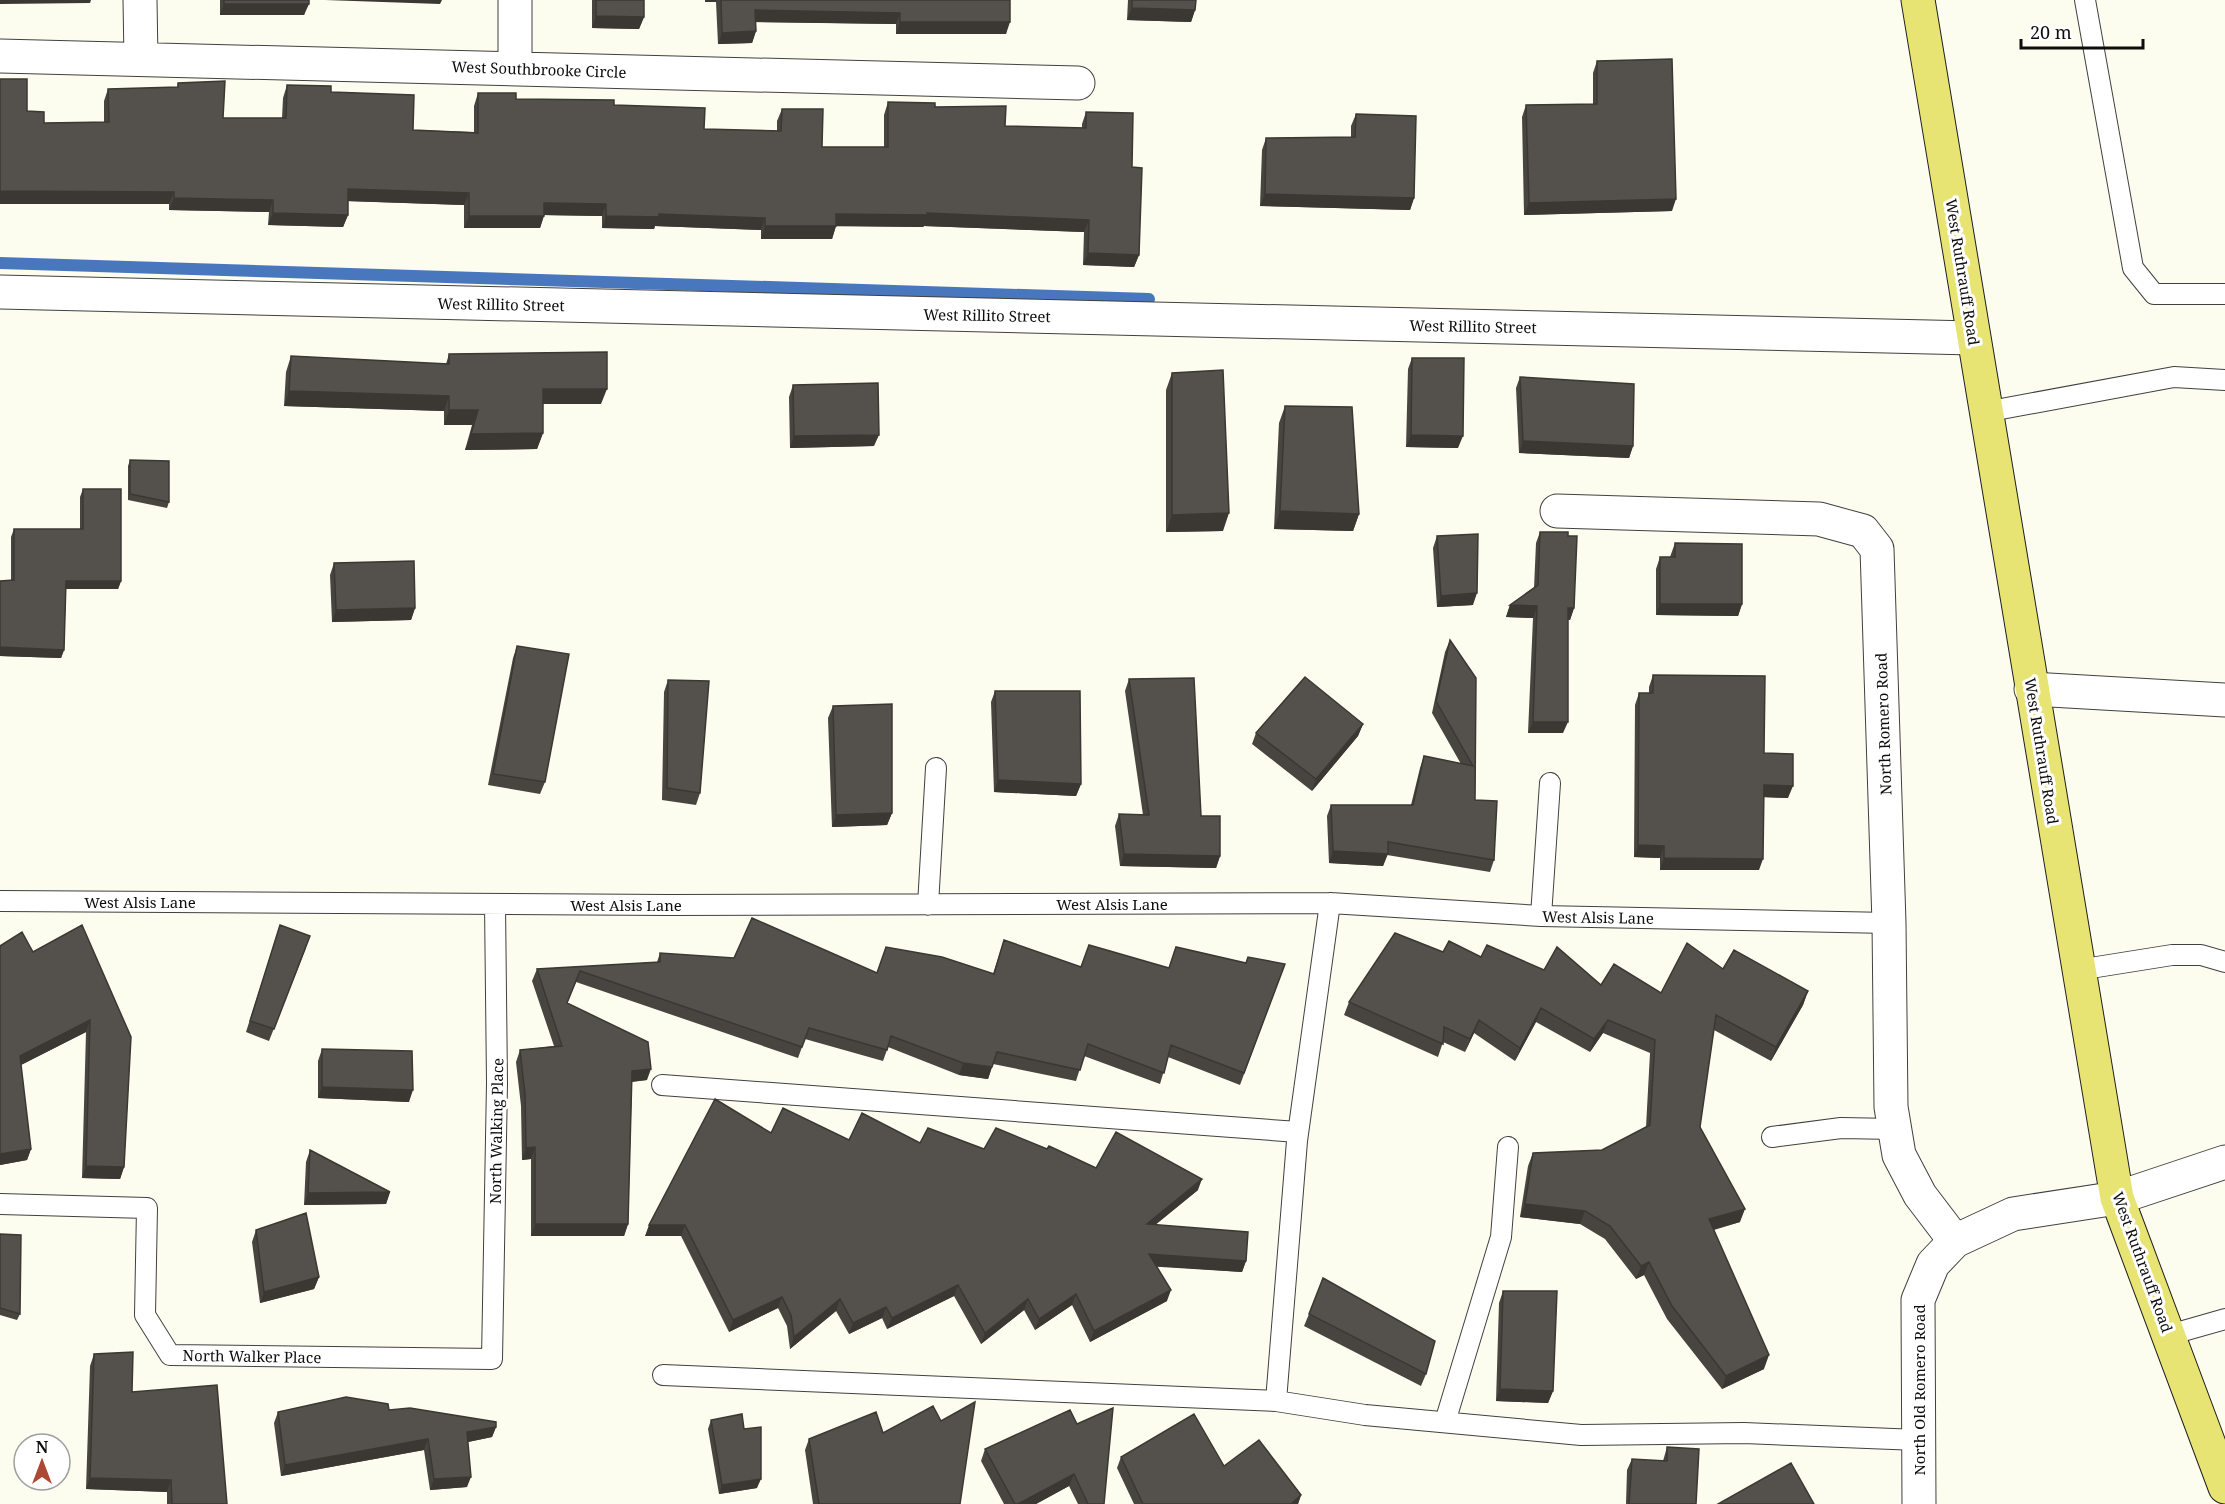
<svg xmlns="http://www.w3.org/2000/svg" width="2225" height="1504" font-family="'Noto Serif',serif">
<style>
.lines{fill:none;stroke-linecap:round;stroke-linejoin:round}
.stream{stroke:#4977bd;stroke-width:12}
.service-casing{stroke:#404040;stroke-width:22}
.minor-casing{stroke:#404040;stroke-width:35}
.primary-casing{stroke:#1e1e1e;stroke-width:35}
.service{stroke:#fff;stroke-width:20}
.minor{stroke:#fff;stroke-width:33}
.primary{stroke:#e8e474;stroke-width:33}
.wall{fill:#484540}
.shaded-wall{fill:#3b3834}
.building{fill:#54504b;stroke:#3b3834;stroke-width:1.5}
.labels{text-anchor:middle;dominant-baseline:central;stroke-width:6;stroke-linejoin:round;paint-order:stroke}
.street-label{font-size:15px;fill:#0d0d0d;stroke:#fff}
</style>
<rect width="100%" height="100%" fill="#fdfdef"/>
<g class="lines">
<path class="stream" d="M0,263l1149,36"/>
<g class="service-casing">
<path id="service" d="M2085,0l48,268 21,26h71
M1985,412l189,-35 51,3
M0,901l669,4 661,-2 211,13 348,7
M928,905l8,-137
M1541,916l9,-133
M2078,970l94,-15h29l24,7
M662,1085l636,47
M1772,1137l69,-9 54,1
M0,1204l147,4 -2,107 25,40 322,4 5,-276 -2,-179
M2169,1335l56,-16
M663,1375l613,26 89,14 216,20 163,-2 174,7
M1276,1401l21,-260 33,-238
M1445,1422l56,-185 7,-90"/>
</g>
<g class="minor-casing">
<path id="minor" d="M140,0l1,59
M0,56l1078,27
M515,68v-68
M0,292l1973,46
M1557,511l262,8 44,12 14,18 12,374 2,184 8,48 21,40 35,46
M2031,689l194,11
M1919,1504l-1,-204 15,-36 22,-23 58,-27 104,-16 108,-36"/>
</g>
<g class="primary-casing">
<path id="primary" d="M1918,0l199,1198 108,289"/>
</g>
<use href="#service" class="service"/>
<use href="#minor" class="minor"/>
<use href="#primary" class="primary"/>
</g>
<path class="wall" d="M220,0h89l-5,15h-84z
M592,0h52v17l-5,12 -47,-1z
M705,0h305l-4,34h-110v-10l-140,-2v9l-4,12 -34,1 -2,-42h-11z
M1128,0h68l-1,10 -4,12 -64,-2z
M1597,61l75,150 -148,4 -2,-98 4,-12 67,-1v-31z
M178,83l45,35h59l1,-20 4,-13 44,7 82,38 61,2v-26l4,-13 38,6 98,6 90,24 73,2v-10l5,-12 40,38h62v-32l4,-13 47,5 70,19 77,2v-4l4,-12 46,55 7,88 -5,12 -51,-2 1,-33 -160,-6 -1,1 -87,-1 -4,13h-71v-9l-106,-4 -1,3 -52,-1v-12l-58,-1 -4,13h-76v-23l-116,-4v14l-5,12 -75,-2 1,-13 -100,-2v-6h-169l27,-93 17,12 60,-1v-21l4,-12 69,-1z
M1356,114l58,84 -4,12 -150,-4 2,-56 4,-12 85,-1v-11z
M449,354l152,50h-58v29l-6,16 -72,1 7,-25h-28v-14l-160,-5 2,-34 5,-16 155,8z
M1412,358l46,90 -52,-1 2,-78z
M1172,373l51,158 -57,1v-142z
M1520,377l113,69 -4,12 -110,-5 -3,-65z
M793,385l81,61 -84,2 -1,-51z
M1285,406l74,108 -6,17 -79,-2 5,-106z
M130,460l39,42 -2,6 -39,-8v-34z
M83,489l38,92 -3,8h-52l-2,61 -3,8 -61,-2v-75l11,-1v-43l3,-8h66v-32z
M1540,532l34,76 -4,12 -2,-1 -5,114h-35l5,-115 -27,-1 4,-12 24,-17 2,-45z
M1437,536l36,69 -36,2 -4,-59z
M1675,543l67,61 -4,12 -82,-1v-46l4,-12h10z
M334,563l81,45 -4,12 -79,2 -2,-47z
M1450,640l26,38 -1,122 19,60 -4,12 -103,-17 -4,11 -54,-3 -2,-47 4,-11h80l9,-37 4,-12 37,8 -29,-51 13,-61z
M517,646l28,136 -5,12 -52,-9 25,-127z
M1653,675l111,78 24,45 -24,-1 -5,73h-99v-12l-26,-1 1,-152 4,-12h10v-6z
M1129,679l72,137 19,40 -4,12 -96,-2 -5,-40 4,-12 24,1 -18,-124z
M668,680l32,113 -4,12 -34,-5 2,-108z
M995,691l86,93 -5,12 -82,-4 -3,-90z
M833,706l59,107 -5,12 -55,2 -4,-109z
M1363,724l-5,12 -46,55 -60,-47 4,-11z
M82,925l42,242 -4,12 -38,-1 4,-146 -65,33 10,84 -4,11 -27,5v-219l33,6z
M280,925l26,23 -37,93 -23,-9z
M1004,940l77,27 88,1 7,-21 70,16 39,1 -45,121 -72,-28 -8,27 -76,-28 -8,25 -83,-17 -5,15 -29,-4 -71,-28 -5,14 -78,-22 -7,19 -222,-76 -9,21 80,77 -15,2 -4,142 -4,12h-93v-77l-9,1 -1,-54 -5,-44 4,-12 34,-4 -22,-65 5,-12 120,-7 3,-9 217,20 116,1z
M1443,952l38,5 63,13 57,15 60,8 62,-24 85,22 -5,14 -32,56 -57,-31 -14,97 40,95 -26,8 50,139 -42,20 -55,-70 -23,-44 -8,4 -31,-40 -25,-15 -60,-7 8,-51 5,-13 69,-3 44,-23 4,-74 -47,-20 -13,19 -54,-30 -21,39 -41,-28 -9,19 -22,-10 -5,15 -94,-42 5,-13z
M322,1049l87,53 -91,-4v-37z
M771,1133l78,7 71,3 64,6h63l49,19 102,22 -42,34 90,37 -4,11 -86,-6 11,35 -77,41 -18,-37 -37,25 -11,-20 -43,34 -27,-48 -67,33 -5,-11 -33,16 -13,-23 -46,38 -3,-23 -9,-18 -49,24 -48,-96h-36z
M310,1150l80,42 -4,12 -82,1 2,-43z
M256,1230l63,47 -5,12 -54,14 -8,-61z
M0,1234l20,80 -3,6 -17,-5z
M1503,1291l50,100 -5,12 -52,-2 3,-98z
M1309,1314l117,60 -5,12 -117,-60z
M94,1354l38,38 95,112h-60v-12l-81,-3 4,-123z
M389,1410l107,17 -4,10 -24,5 -1,45 -37,3 -6,-40 -143,26 -7,-53 4,-11z
M1070,1410l34,94h-26l-9,-18 -33,18h-32l-23,-43 4,-12z
M711,1420l33,9 13,59 -38,6 -11,-65z
M883,1433l77,71h-147l-8,-54 4,-11z
M1667,1447l29,57h-70l1,-34 5,-11 31,2z
M1121,1457l103,9 77,29 -3,9h-164l-17,-36z"/>
<path class="shaded-wall" d="M0,0h91l-1,3 -90,1z
M325,0h117l-2,4z
M706,0h11l-1,2h-11z
M224,4h85l-5,11h-84z
M1132,8l63,2 -4,12 -64,-2z
M755,10l145,3 -4,11 -145,-2z
M596,16l48,1 -5,12 -47,-1z
M900,22h110l-4,12h-110z
M756,31l-4,12 -34,1 4,-11z
M348,189l121,4 -5,12 -120,-4z
M0,191l174,1 -5,12h-169z
M1265,194l149,4 -4,12 -150,-4z
M174,198l99,2 -4,12 -100,-2z
M1676,199l-4,12 -148,4 5,-12z
M544,203l62,1 -4,12 -62,-1z
M273,213l75,2 -5,12 -75,-2z
M927,213l162,7 -5,12 -160,-6 -1,1 -91,-1 4,-12z
M659,214l106,4 -4,12 -106,-4 -1,3 -52,-1 4,-12z
M469,216h75l-4,12h-76z
M765,226h71l-4,13h-71z
M1088,253l51,2 -5,12 -51,-2z
M543,389h64l-6,15h-64z
M289,391l160,5 -5,15 -160,-5z
M449,410h29l-6,15h-28z
M543,433l-6,16 -72,1 6,-16z
M879,435l-5,11 -84,2 4,-12z
M1411,435l52,1 -5,12 -52,-1z
M1523,441l110,5 -4,12 -110,-5z
M1280,511l79,3 -6,17 -79,-2z
M1229,513l-6,18 -57,1 6,-17z
M66,581h55l-3,8h-55z
M1477,593l-4,12 -36,2 4,-11z
M1660,604h82l-4,12 -82,-1z
M1510,605l27,1 -4,12 -27,-1z
M415,608l-4,12 -79,2 4,-12z
M1568,608h6l-4,12 -7,-1z
M0,647l64,3 -3,8 -61,-2z
M1533,722h35l-5,11h-35z
M1363,724l-5,12 -46,55 4,-12z
M998,780l83,4 -5,12 -82,-4z
M1764,785l29,1 -5,12 -28,-1z
M892,813l-5,12 -55,2 4,-12z
M1638,845l26,1 -4,12 -26,-1z
M1333,851l55,3 -5,12 -54,-3z
M1124,854l96,2 -4,12 -96,-2z
M1664,858l99,1 -4,11h-99z
M1808,991l-5,14 -32,56 5,-14z
M1541,1008l-5,14 -21,39 5,-13z
M90,1020l-4,12 -71,36 5,-12z
M1479,1020l-5,13 -9,19 5,-13z
M1608,1020l-5,13 -13,19 4,-13z
M963,1063l29,4 -4,12 -29,-4z
M651,1069l-4,11 -19,2 4,-11z
M322,1087l91,3 -4,12 -91,-4z
M535,1147l-4,12 -9,1 4,-12z
M31,1149l-4,11 -27,5v-11z
M86,1166l38,1 -4,12 -38,-1z
M1202,1179l-4,11 -55,45 4,-11z
M390,1192l-4,12 -82,1 4,-12z
M1525,1204l60,7 -5,13 -60,-7z
M1745,1209l-5,13 -36,10 5,-13z
M535,1224h93l-4,12h-93z
M649,1225h36l-4,11h-36z
M1149,1254l97,7 -4,11 -97,-6z
M1649,1262l-5,13 -8,4 5,-13z
M319,1277l-5,12 -54,14 4,-11z
M958,1285l-4,11 -67,33 5,-11z
M1171,1290l-4,11 -77,41 4,-11z
M1076,1294l-4,11 -37,25 4,-11z
M782,1297l-4,11 -49,24 4,-12z
M840,1299l-4,12 -46,38 4,-12z
M1028,1299l-4,11 -43,34 4,-11z
M886,1307l-4,11 -33,16 4,-11z
M1769,1355l-5,14 -42,20 4,-13z
M1500,1389l53,2 -5,12 -52,-2z
M496,1427l-4,10 -29,6 4,-11z
M428,1439l-4,11 -143,26 4,-11z
M1074,1474l-5,12 -33,18h-18z
M471,1477l-4,10 -37,3 4,-11z
M90,1478l81,2 -4,12 -81,-3z
M761,1479l-4,9 -38,6 3,-9z
M1301,1495l-3,9h-7z"/>
<path class="building" d="M224,0h85v4h-85z
M596,0h48v17l-48,-1z
M721,0h289v22h-110v-9l-145,-3 1,21 -34,2z
M1132,0h64l-1,10 -63,-2z
M1672,59l4,140 -147,4 -3,-98 71,-1v-43z
M0,79h27v32l17,1v11l65,-1 -1,-33 70,-2v-4l47,-2 -2,37h63l1,-33 44,1v6l83,3 -1,35 65,3v-40h38v6l98,1v5l91,3 -1,21 77,2 1,-22h41l-1,38h66v-45l47,1v4l71,-1 -1,20 81,2v-16l47,1 -1,54 10,1 -3,87 -51,-2 1,-33 -162,-7v2l-91,-1v12h-71v-8l-106,-4v3l-53,-1v-12l-62,-1v13h-75v-23l-121,-4v26l-75,-2v-13l-99,-2v-6l-174,-1z
M1356,114l60,2 -2,82 -149,-4 1,-56 89,-1z
M607,352v37h-64v44l-72,1 7,-24h-29v-14l-160,-5 2,-35 158,8v-10z
M1412,358h52l-1,78 -52,-1z
M1223,370l6,143 -57,2v-142z
M1520,377l114,7 -1,62 -110,-5z
M878,383l1,52 -85,1 -1,-51z
M1285,406l67,1 7,107 -79,-3z
M130,460l39,1v41l-39,-8z
M83,489h38v92h-55l-2,69 -64,-3v-66l14,-1v-51h69z
M1540,532h28v4h9l-3,72h-6v114h-35l4,-116 -27,-1 28,-20z
M1478,534l-1,59 -36,3 -4,-60z
M1675,543l67,1v60h-82v-47h15z
M414,561l1,47 -79,2 -2,-47z
M1450,640l26,38 -1,122 22,1 -3,59 -106,-18v12l-55,-3 -2,-46h82l11,-49 49,10 -37,-65z
M517,646l52,8 -24,128 -52,-8z
M1653,675l112,1 -1,77 29,1v32l-29,-1 -1,74 -99,-1v-12l-26,-1 1,-152h14z
M1305,677l58,47 -47,55 -60,-46z
M1194,678l7,138h19v40l-96,-2 -5,-40 30,1 -20,-136z
M668,680l41,1 -9,112 -33,-5z
M995,691h85l1,93 -83,-4z
M892,704v109l-56,2 -3,-109z
M752,918l125,55 9,-26 56,10 52,17 10,-34 77,27 8,-22 80,23 7,-21 70,16 2,-6 37,7 -41,109 -73,-28 -7,28 -76,-29 -8,26 -83,-18 -5,15 -29,-4 -72,-27 -4,14 -78,-22 -7,19 -222,-76 -13,32 81,39 3,27 -19,2 -4,153h-93v-77l-9,1 -1,-54 -5,-44 42,-4 -25,-77 123,-7v-9l74,5z
M82,925l49,112 -7,130 -38,-1 4,-146 -70,36 11,93 -31,5v-208l22,-14 11,20z
M280,925l30,11 -36,93 -24,-8z
M1395,933l48,19 6,-11 32,16 6,-12 57,25 13,-23 44,38 13,-21 47,29 26,-50 36,26 11,-19 74,41 -32,56 -60,-32 -16,112 45,82 -36,10 60,136 -43,21 -54,-70 -23,-44 -8,4 -31,-40 -25,-15 -60,-7 8,-51 69,-3 48,-25 5,-85 -47,-20 -14,19 -53,-31 -21,40 -41,-28 -9,19 -26,-12 -1,17 -94,-42z
M322,1049l90,2 1,39 -91,-3z
M715,1099l56,34 12,-25 66,32 13,-27 58,30 8,-15 56,21 12,-21 51,21 2,-3 47,22 20,-36 86,47 -55,45 101,8 -2,29 -97,-7 22,36 -77,41 -18,-37 -37,25 -11,-20 -43,34 -27,-48 -66,33 -6,-11 -33,16 -13,-24 -46,38 -3,-22 -9,-18 -49,23 -48,-95h-36z
M310,1150l80,42 -82,1z
M306,1213l13,64 -55,15 -8,-62z
M0,1234l21,1 -1,79 -20,-6z
M1323,1278l112,63 -9,33 -117,-60z
M1503,1291h54l-4,100 -53,-2z
M133,1352l-1,40 85,-7 10,119h-55l-1,-24 -81,-2 4,-124z
M346,1397l42,7 1,6 21,-2 86,14v5l-29,5 4,45 -37,2 -6,-40 -143,26 -7,-53z
M975,1402l-15,102h-141l-10,-65 67,-27 7,21 50,-27 8,15z
M1113,1408l-9,96h-16l-14,-30 -56,30h-3l-30,-55 85,-39 7,14z
M742,1414l2,15 17,-2v52l-39,6 -11,-65z
M1194,1414l30,52 35,-26 42,55 -10,9h-148l-22,-47z
M1667,1447l32,2 -3,55h-67l3,-45 35,2z
M1791,1463l23,41h-96z"/>
<g class="labels">
<g class="street-label">
<text transform="translate(539 69) rotate(2)">West Southbrooke Circle</text>
<text transform="translate(1963 272) rotate(81)">West Ruthrauff Road</text>
<text transform="translate(501 304) rotate(1)">West Rillito Street</text>
<text transform="translate(987 315) rotate(1)">West Rillito Street</text>
<text transform="translate(1473 326) rotate(1)">West Rillito Street</text>
<text transform="translate(1883 724) rotate(-92)">North Romero Road</text>
<text transform="translate(2042 751) rotate(81)">West Ruthrauff Road</text>
<text x="140" y="902">West Alsis Lane</text>
<text x="1112" y="904">West Alsis Lane</text>
<text x="626" y="905">West Alsis Lane</text>
<text transform="translate(1598 917) rotate(1)">West Alsis Lane</text>
<text transform="translate(496 1131) rotate(-89)">North Walking Place</text>
<text transform="translate(2143 1262) rotate(70)">West Ruthrauff Road</text>
<text transform="translate(252 1356) rotate(1)">North Walker Place</text>
<text transform="translate(1919 1390) rotate(-90)">North Old Romero Road</text>
</g>
</g>
<g transform="translate(42 1462)"><circle r="28" fill="#ffffff" stroke="#9e9e9e" stroke-width="1.5"/>
<path d="M0-4.5L10 22L0 15L-10 22Z" fill="#ad4835"/>
<text y="-9" font-size="16" font-weight="bold" text-anchor="middle" fill="#0d0d0d">N</text>
</g>
<path d="M2021 39v9h122v-9" fill="none" stroke="#0d0d0d" stroke-width="3"/>
<text x="2030" y="39" font-size="18" fill="#0d0d0d" stroke="#ffffff" stroke-width="4.5" paint-order="stroke">20 m</text>
</svg>
